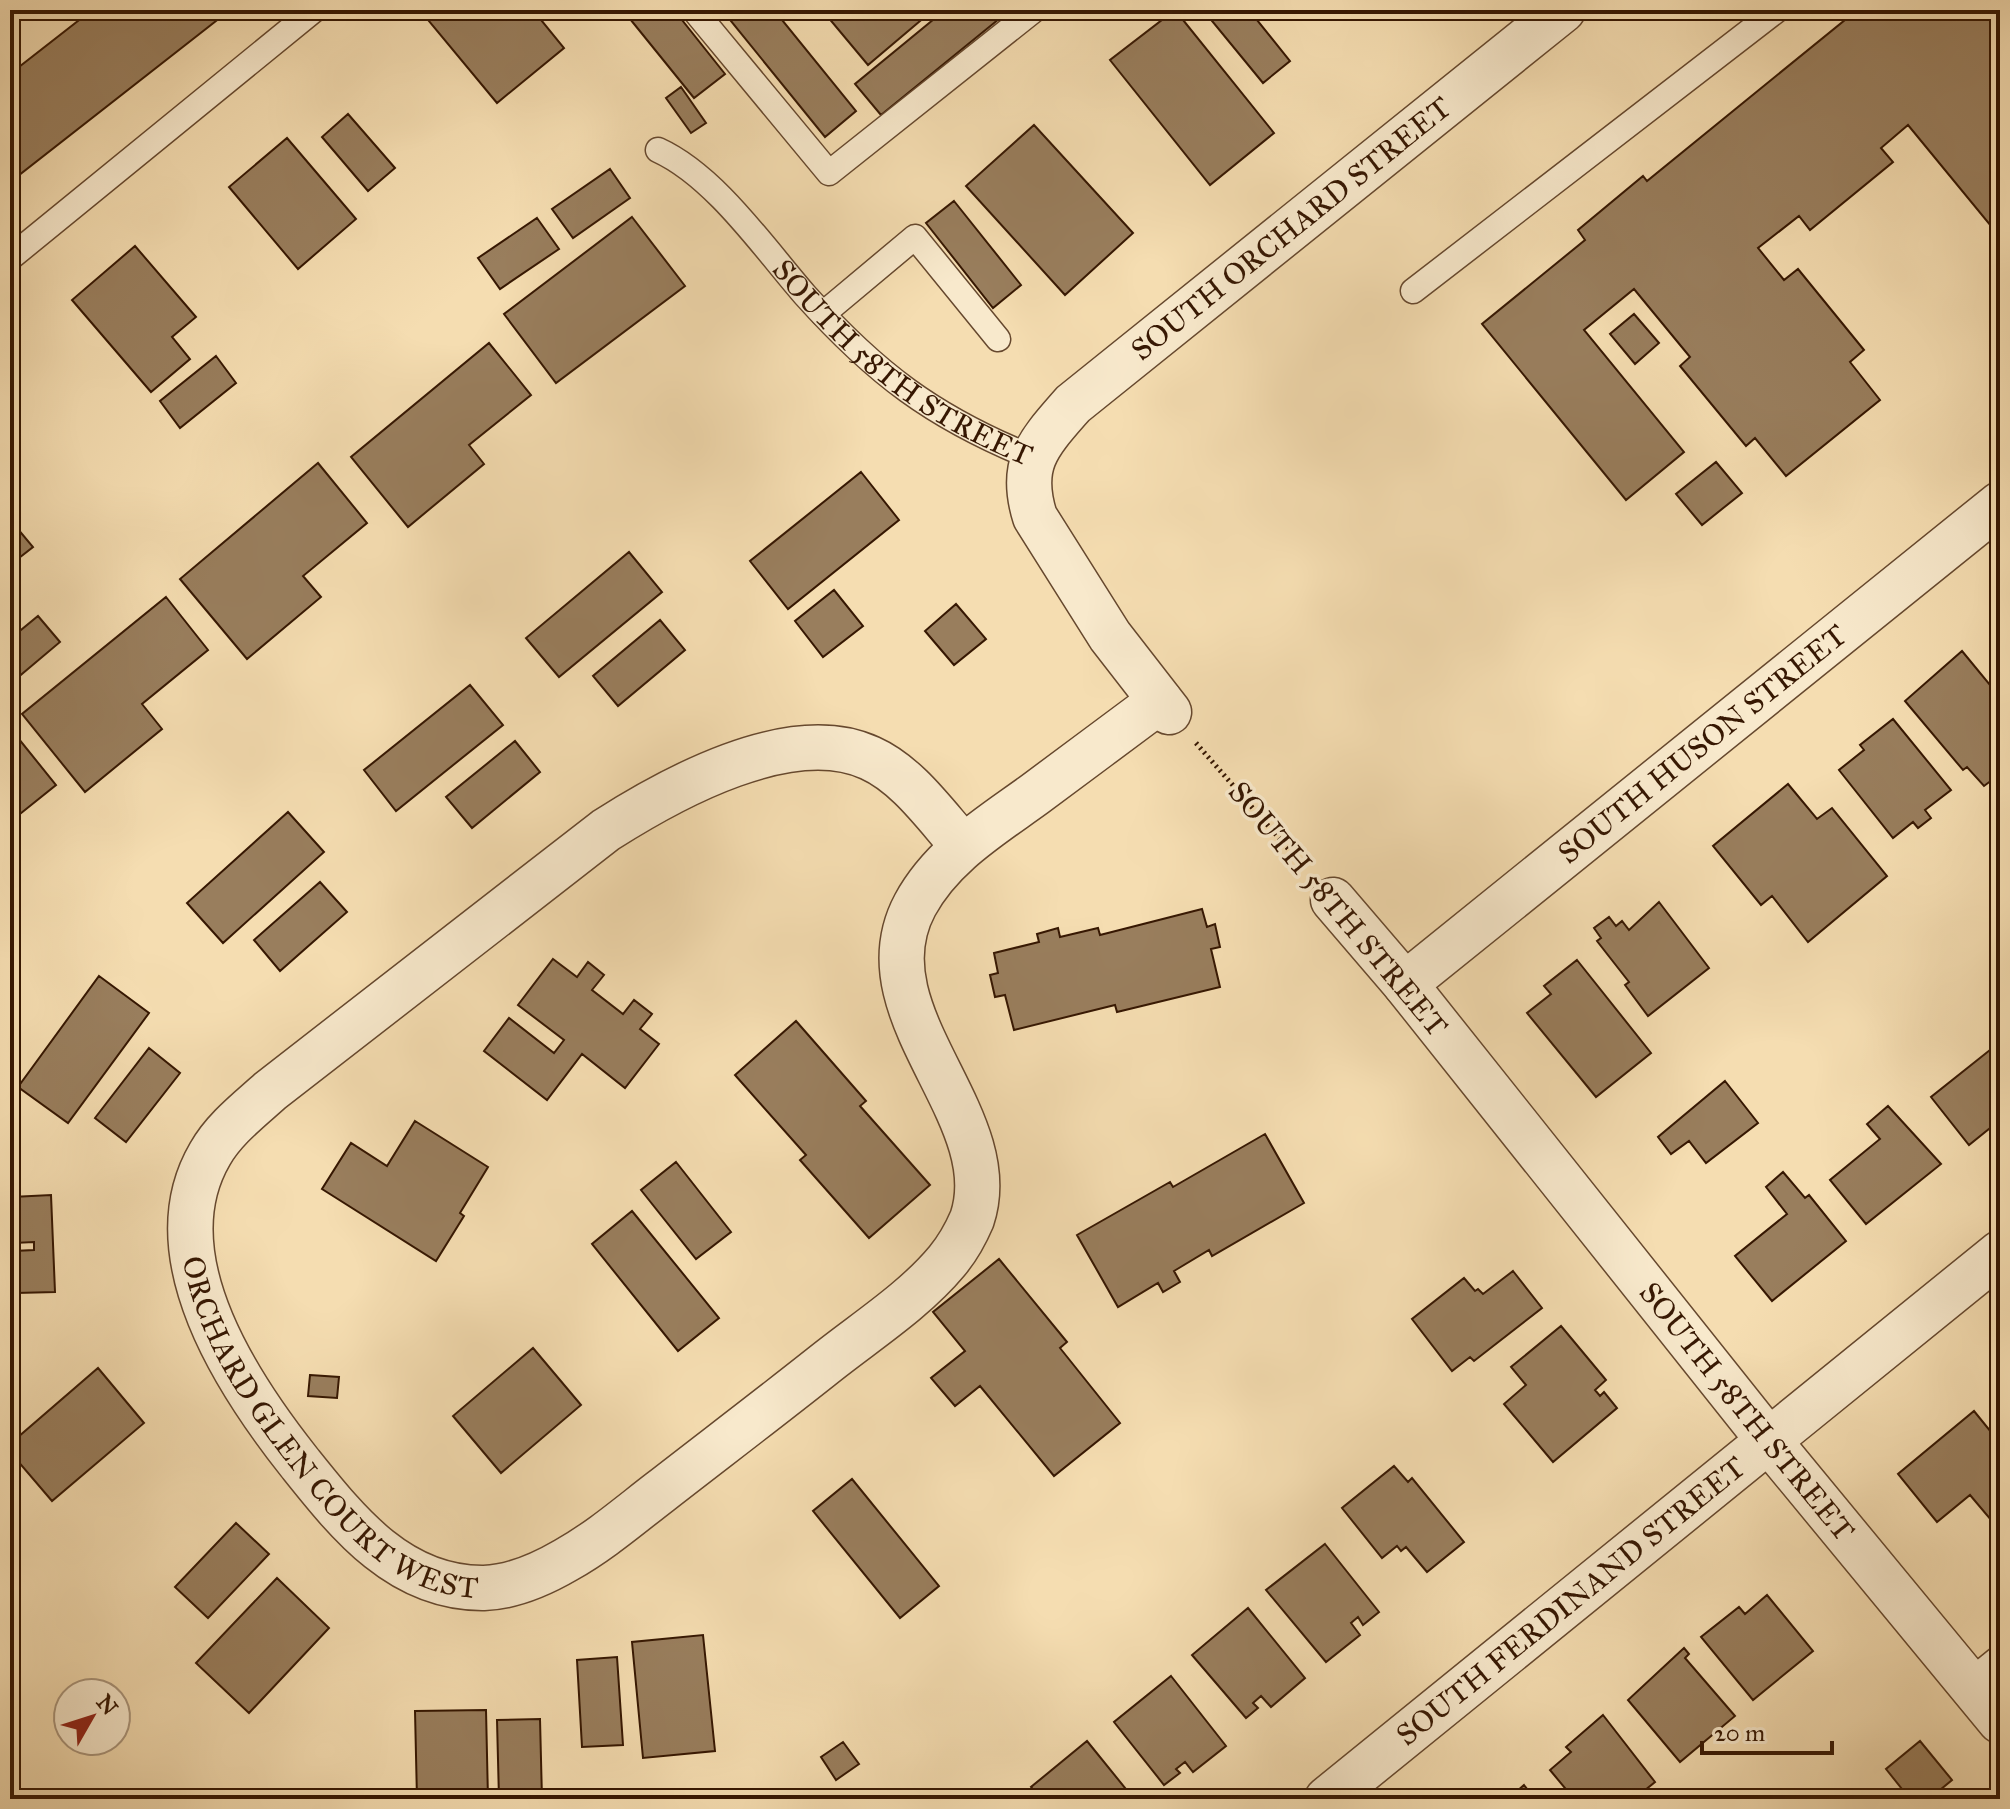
<svg xmlns="http://www.w3.org/2000/svg" width="2010" height="1809" font-family="'IM FELL Great Primer',serif">
<style>
.building{fill:#997e5d;stroke:#361702;stroke-width:2}
.lines{fill:none;stroke-linecap:round;stroke-linejoin:round}
.service-casing{stroke:#66482e;stroke-width:27}
.minor-casing{stroke:#66482e;stroke-width:47}
.path{stroke:#361702;stroke-width:5;stroke-dasharray:2 4;stroke-linecap:butt}
.service{stroke:#f8e9cc;stroke-width:24}
.minor{stroke:#f8e9cc;stroke-width:44}
.labels{text-anchor:middle;dominant-baseline:central;stroke-width:7;stroke-linejoin:round;paint-order:stroke}
.street-label{font-size:30px;fill:#361702;stroke:#f8e9cc}
</style>
<rect width="100%" height="100%" fill="#f5ddb1"/>
<filter id="stains"><feTurbulence type="fractalNoise" baseFrequency=".0025" numOctaves="4"/><feColorMatrix values="0 0 0 0 .2 0 0 0 0 .09 0 0 0 0 .02 0 0 0 .5 -.17"/></filter>
<radialGradient id="worn" r=".72"><stop offset=".6" stop-color="#630" stop-opacity="0"/><stop offset="1" stop-color="#630" stop-opacity=".3"/></radialGradient>
<path class="building" d="M92,10h138l-216,169 -4,-5v-100z
M440,10h93l31,38 -67,55 -69,-83z
M630,10h44l51,64 -31,24 -68,-84z
M722,10h52l82,101 -31,26z
M822,10h111l-65,55z
M945,10h65l-129,105 -26,-31z
M1175,10l99,123 -64,52 -100,-125z
M1203,10h46l41,51 -27,22z
M1847,10h153v227l-92,-112 -27,23 12,14 -83,68 -11,-14 -41,32 26,32 14,-11 66,81 -14,12 30,38 -94,76 -31,-38 -9,8 -66,-80 10,-9 -56,-68 -50,41 100,122 -58,48 -144,-176 103,-84 -7,-10 65,-54 4,5 204,-166z
M681,87l25,36 -15,10 -25,-35z
M348,114l47,54 -27,23 -46,-54z
M1034,125l99,108 -68,62 -99,-109z
M287,138l69,81 -58,50 -69,-82z
M610,169l20,29 -57,40 -21,-29z
M954,201l67,84 -28,23 -67,-85z
M632,217l53,69 -129,97 -52,-69z
M537,218l22,31 -59,40 -22,-31z
M135,246l61,71 -24,20 18,22 -39,33 -79,-92z
M1634,314l25,29 -24,21 -25,-30z
M489,343l42,52 -62,50 15,19 -76,63 -57,-70z
M216,356l20,27 -56,45 -20,-27z
M1716,462l26,31 -40,32 -26,-31z
M318,463l49,60 -64,53 18,21 -74,62 -67,-80z
M861,472l38,48 -111,89 -38,-48z
M12,522l21,25 -23,18v-42z
M629,552l33,40 -103,85 -33,-39z
M834,590l29,36 -40,31 -28,-36z
M166,597l42,53 -66,54 20,25 -77,63 -63,-78z
M956,604l30,35 -32,26 -29,-34z
M38,616l22,26 -50,42v-45z
M660,620l25,30 -67,56 -25,-30z
M1962,651l38,46v77l-16,12 -17,-19 -4,3 -58,-69z
M470,685l33,40 -107,86 -32,-41z
M1893,719l58,71 -26,20 6,8 -13,10 -5,-6 -20,16 -54,-68 25,-20 -4,-5z
M10,728l46,57 -46,37z
M515,741l25,31 -68,56 -26,-31z
M1788,784l29,35 15,-11 55,68 -79,66 -36,-46 -11,9 -48,-59z
M288,812l36,40 -101,91 -36,-40z
M320,882l27,30 -67,59 -26,-31z
M1659,902l50,66 -61,48 -23,-31 4,-3 -32,-41 4,-3 -7,-10 15,-11 7,9 6,-5 7,9z
M1202,909l5,18 8,-3 5,23 -9,2 9,38 -103,25 -2,-7 -101,25 -9,-35 -10,2 -5,-22 8,-2 -4,-20 45,-11 -2,-8 21,-6 2,9 38,-9 2,7z
M553,959l24,18 11,-15 16,13 -12,15 31,24 11,-14 18,14 -12,15 19,15 -34,44 -43,-34 -35,46 -63,-49 25,-33 45,35 10,-13 -46,-35z
M1577,960l74,93 -55,44 -69,-84 24,-19 -7,-8z
M99,976l50,37 -81,110 -50,-36z
M796,1021l70,80 -6,5 70,79 -61,53 -69,-78 6,-5 -71,-80z
M2000,1042v78l-31,25 -38,-48z
M149,1048l31,25 -54,69 -31,-24z
M1725,1081l33,42 -52,40 -17,-22 -18,13 -13,-17z
M1888,1106l53,58 -75,60 -36,-44 50,-41 -13,-15z
M415,1121l73,46 -28,46 4,3 -28,45 -114,-72 29,-46 36,23z
M1265,1134l39,69 -92,53 -3,-6 -35,21 6,11 -17,10 -5,-9 -40,24 -41,-72 93,-53 3,5z
M676,1162l55,70 -35,27 -55,-69z
M1783,1172l22,26 4,-3 37,46 -74,60 -37,-45 52,-42 -21,-27z
M51,1195l4,97 -39,1 -2,-42 20,-1v-8l-20,1 -2,-46z
M632,1211l87,107 -41,33 -86,-107z
M999,1259l68,83 -7,6 60,75 -66,53 -74,-90 -25,20 -24,-28 34,-27 -32,-39z
M1513,1271l29,37 -68,53 -4,-4 -18,14 -40,-52 52,-41 11,13 3,-2 5,5z
M1561,1326l45,54 -11,10 5,6 4,-4 13,16 -64,54 -49,-58 22,-19 -15,-18z
M533,1348l48,57 -80,68 -48,-57z
M98,1368l46,55 -92,78 -42,-49v-8z
M310,1375l29,2 -2,21 -29,-2z
M1974,1411l26,32v82l-3,2 -27,-32 -33,27 -39,-48z
M1394,1466l14,16 4,-4 52,64 -37,30 -21,-25 -5,4 -4,-5 -15,12 -40,-50z
M852,1479l87,107 -39,32 -87,-107z
M236,1523l33,31 -61,64 -33,-31z
M1325,1544l54,68 -16,13 -5,-8 -7,6 9,12 -34,27 -60,-72z
M277,1578l52,50 -80,85 -53,-50z
M1767,1595l46,56 -60,49 -52,-63 38,-30 6,7z
M1248,1608l57,70 -34,29 -10,-11 -8,7 5,5 -12,10 -54,-63z
M703,1635l12,116 -72,7 -11,-116z
M1684,1648l5,6 -4,4 50,58 -55,46 -52,-62z
M617,1657l6,88 -41,2 -5,-87z
M1171,1676l55,70 -33,26 -8,-10 -9,7 4,4 -16,12 -50,-63z
M486,1710l2,89h-71l-2,-88z
M1603,1715l52,67 -21,17h-60l-24,-29 21,-18 -5,-5z
M540,1719l2,80h-43l-2,-79z
M1087,1741l47,58h-93l-10,-12z
M1920,1741l32,39 -23,19h-19l-24,-30z
M843,1742l16,22 -23,16 -15,-23z
M1524,1785l11,14h-27z"/>
<g class="lines">
<g class="service-casing">
<g id="service">
<path d="M694,10l135,163 205,-163"/>
<path id="s1" d="M658,150c57,26 106,98 147,145 71,79 128,122 226,162"/>
<path d="M10,258l304,-248"/>
<path d="M1413,291l364,-281"/>
<path d="M823,314l92,-77 83,102"/>
<path d="M1968,1683l32,-26"/>
</g>
</g>
<g class="minor-casing">
<g id="minor">
<path id="s2" d="M1169,712l-59,-76 -75,-119c-17,-54 4,-74 38,-113l490,-394"/>
<path id="s3" d="M963,846c-27,-30 -55,-71 -93,-88 -79,-36 -198,30 -264,72l-336,261c-21,19 -46,38 -60,63 -59,101 28,231 89,308 48,60 100,127 185,126 28,-1 58,-14 82,-28 34,-19 64,-45 94,-68 54,-42 108,-83 161,-125 42,-34 92,-65 126,-106 10,-12 19,-28 25,-42 35,-104 -115,-206 -57,-314 27,-50 76,-79 120,-111 42,-31 83,-62 125,-93"/>
<path id="s4" d="M1333,900l72,84 364,457 231,280"/>
<path id="s5" d="M1405,984l595,-480"/>
<path id="s6" d="M1327,1799l673,-546"/>
</g>
</g>
<path class="path" d="M1196,743l109,125"/>
<use href="#service" class="service"/>
<use href="#minor" class="minor"/>
</g>
<g class="labels">
<g class="street-label">
<text stroke="none"><textPath href="#s2" startOffset="644">SOUTH ORCHARD STREET</textPath></text>
<text stroke="none"><textPath href="#s1" startOffset="328">SOUTH 58TH STREET</textPath></text>
<text stroke="none"><textPath href="#s5" startOffset="382">SOUTH HUSON STREET</textPath></text>
<text transform="translate(1338 909) rotate(50)">SOUTH 58TH STREET</text>
<text stroke="none"><textPath href="#s4" startOffset="658">SOUTH 58TH STREET</textPath></text>
<text stroke="none"><textPath href="#s3" startOffset="1262">ORCHARD GLEN COURT WEST</textPath></text>
<text stroke="none"><textPath href="#s6" startOffset="314">SOUTH FERDINAND STREET</textPath></text>
</g>
</g>
<rect width="2010" height="1809" fill="none" stroke="#f5ddb1" stroke-width="40"/>
<rect x="12" y="12" width="1986" height="1785" fill="none" stroke="#361702" stroke-width="4"/>
<rect x="20" y="20" width="1970" height="1769" fill="none" stroke="#361702" stroke-width="2"/>
<g transform="translate(92 1717) rotate(51)"><circle r="38" fill="#f8e9cc" stroke="#aa957b" stroke-width="2"/>
<path d="M0-6L14 30L0 20L-14 30Z" fill="#8f2418"/>
<text y="-12" font-size="22" font-weight="bold" text-anchor="middle" fill="#361702">N</text>
</g>
<path d="M1702 1741v12h130v-12" fill="none" stroke="#361702" stroke-width="4"/>
<text x="1714" y="1741" font-size="24" fill="#361702" stroke="#f8e9cc" stroke-width="6" paint-order="stroke">20 m</text>
<rect width="100%" height="100%" filter="url(#stains)"/>
<rect width="100%" height="100%" fill="url(#worn)"/>
</svg>
